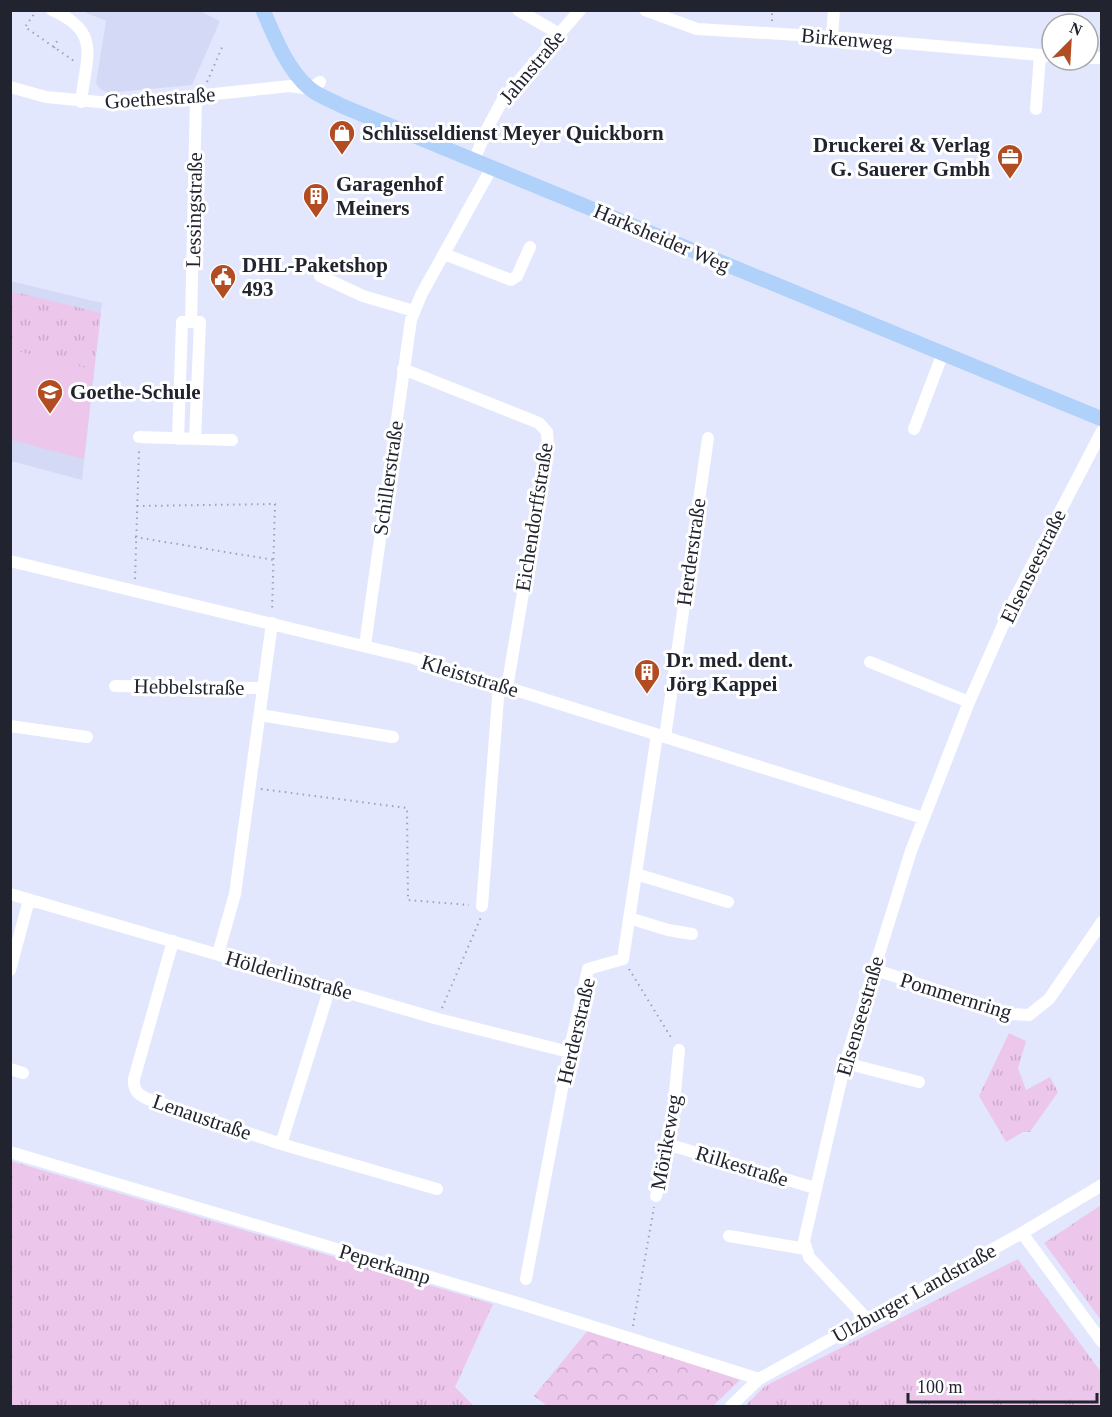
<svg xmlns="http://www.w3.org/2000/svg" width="1112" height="1417" font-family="'Times New Roman',serif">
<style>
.built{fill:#d4d9f6}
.grass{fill:url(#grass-tufts)}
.forest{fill:url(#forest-crowns)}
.pitch{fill:#ecc7eb}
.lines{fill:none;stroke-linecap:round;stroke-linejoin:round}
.path{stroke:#9ea1b4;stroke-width:2;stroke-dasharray:1.5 4.5;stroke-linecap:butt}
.minor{stroke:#fff;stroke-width:12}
.major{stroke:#afd1fa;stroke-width:15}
.labels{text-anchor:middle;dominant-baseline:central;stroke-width:6;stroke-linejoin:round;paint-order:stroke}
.street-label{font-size:21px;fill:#21232e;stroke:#fff}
.poi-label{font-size:21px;font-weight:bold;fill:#21232e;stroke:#fff;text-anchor:start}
</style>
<defs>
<pattern id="grass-tufts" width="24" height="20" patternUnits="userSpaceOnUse" patternTransform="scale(1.5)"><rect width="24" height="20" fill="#ecc7eb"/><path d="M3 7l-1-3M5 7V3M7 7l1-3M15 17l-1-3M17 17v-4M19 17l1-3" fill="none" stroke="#caabca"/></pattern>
<pattern id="forest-crowns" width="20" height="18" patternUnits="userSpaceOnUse" patternTransform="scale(1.5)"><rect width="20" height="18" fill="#ecc7eb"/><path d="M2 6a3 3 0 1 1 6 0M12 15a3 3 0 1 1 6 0" fill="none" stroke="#caabca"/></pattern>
</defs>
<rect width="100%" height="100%" fill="#e3e7fe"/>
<path class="built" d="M82,11h118l20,10 -28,64 -84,8 -8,-4 -4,-6 10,-62z
M10,281l92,22 -20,177 -71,-19z"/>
<path class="grass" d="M11,291l90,22 -7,57 -83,-20z
M1009,1033l17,8 -8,27 8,22 24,-13 8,15 -28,40h-7l-17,10 -27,-46z
M11,1161l482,143 -38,83 19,19h-463z
M1101,1205v115l-57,-77z
M1018,1259l83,113v34h-356l20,-20z"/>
<path class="forest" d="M589,1329l151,51 -27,26h-166l-13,-10z"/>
<path class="pitch" d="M11,350l83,20 -10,89 -73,-19z"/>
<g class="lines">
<path class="path" d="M37,10l-12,17 49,34
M772,21v-11
M54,48l3,-7
M207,82l16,-37
M137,506l138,-2 -3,108
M135,537l139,23
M135,579l4,-129
M261,789l146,19 1,92 61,5
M629,969l43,70
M442,1008l39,-91
M633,1326l21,-119"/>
<path class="minor" d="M52,10c50,22 34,46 29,92
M518,10l43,25
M645,10l52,19 135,8 220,19
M832,37l2,-27
M1088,58h14
M10,87l36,10 74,7 170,-18 20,3 10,-7
M1036,109l4,-54
M474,160l14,-33 15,-28 77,-89
M444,254l67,26 6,-4 13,-29
M320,276l43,20 51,15
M191,322h9l-5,117
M403,369l136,54 8,9 1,13 -41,243
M914,429l29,-76
M139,437l93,3
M178,439l4,-117h9l5,-225
M10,561l403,97 510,160
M365,645l46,-325 10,-25 71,-128
M870,662l99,40
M115,686l148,2
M260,715l133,22
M10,726l77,11
M665,737l43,-299
M636,874l92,28
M10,894l428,125 131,33
M482,906l17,-221
M629,918l39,12 24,4
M173,941l-39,138c-1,11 4,16 14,20l133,45 156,45
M218,954l17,-60 37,-271
M873,969l136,45 20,1 20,-16 53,-77
M10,970l19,-70
M845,1063l74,19
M10,1069l13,4
M281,1144l49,-157
M670,1145l145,43
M10,1152l511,152 238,75
M656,1196l14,-51 9,-95
M1022,1233l80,109
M729,1236l77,13
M526,1279l43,-227 19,-83 35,-10 34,-224
M867,1319l-58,-62 -5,-16 41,-178 66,-212 58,-149 46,-104 87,-167
M731,1406l28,-27 263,-146 80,-48"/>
<path class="major" d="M263,10c11,26 24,59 46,78 9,8 22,12 33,18l760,313"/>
</g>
<defs>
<g id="shop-pin" transform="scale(1.35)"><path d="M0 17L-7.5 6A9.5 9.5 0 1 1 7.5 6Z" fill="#b24c22" stroke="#fff"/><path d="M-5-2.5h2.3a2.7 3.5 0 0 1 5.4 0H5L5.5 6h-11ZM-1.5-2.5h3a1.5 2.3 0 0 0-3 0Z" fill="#fff"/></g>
<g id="office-pin" transform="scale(1.35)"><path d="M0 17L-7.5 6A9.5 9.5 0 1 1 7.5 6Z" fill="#b24c22" stroke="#fff"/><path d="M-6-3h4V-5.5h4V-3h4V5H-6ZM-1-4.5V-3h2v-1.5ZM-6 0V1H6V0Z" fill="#fff"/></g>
<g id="building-pin" transform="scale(1.35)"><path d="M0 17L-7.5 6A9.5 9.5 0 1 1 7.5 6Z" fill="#b24c22" stroke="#fff"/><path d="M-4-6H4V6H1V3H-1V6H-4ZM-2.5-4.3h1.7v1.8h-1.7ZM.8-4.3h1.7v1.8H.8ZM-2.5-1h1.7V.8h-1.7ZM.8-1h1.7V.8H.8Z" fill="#fff"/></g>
<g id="civic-pin" transform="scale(1.35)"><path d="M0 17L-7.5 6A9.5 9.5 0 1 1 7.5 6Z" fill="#b24c22" stroke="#fff"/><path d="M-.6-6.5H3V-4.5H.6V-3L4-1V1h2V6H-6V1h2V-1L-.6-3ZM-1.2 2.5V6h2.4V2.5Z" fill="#fff"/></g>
<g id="school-pin" transform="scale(1.35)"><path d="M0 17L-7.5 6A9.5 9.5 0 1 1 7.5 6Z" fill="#b24c22" stroke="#fff"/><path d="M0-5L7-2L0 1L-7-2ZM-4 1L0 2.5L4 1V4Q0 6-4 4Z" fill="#fff"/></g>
</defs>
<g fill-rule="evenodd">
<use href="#shop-pin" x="342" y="133"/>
<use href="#office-pin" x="1010" y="157"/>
<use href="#building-pin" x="316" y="196"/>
<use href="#civic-pin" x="223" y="277"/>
<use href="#school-pin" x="50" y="392"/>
<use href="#building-pin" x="647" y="672"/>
</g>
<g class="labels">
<g class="street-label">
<text transform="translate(847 39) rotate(5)">Birkenweg</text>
<text transform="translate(532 67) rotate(-50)">Jahnstraße</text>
<text transform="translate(160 98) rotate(-4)">Goethestraße</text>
<text transform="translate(194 210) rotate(-89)">Lessingstraße</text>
<text transform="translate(662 238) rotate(23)">Harksheider Weg</text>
<text transform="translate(388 478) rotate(-82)">Schillerstraße</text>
<text transform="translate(534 517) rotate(-81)">Eichendorffstraße</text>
<text transform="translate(691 552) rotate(-82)">Herderstraße</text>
<text transform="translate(1033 566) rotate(-64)">Elsenseestraße</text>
<text transform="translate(470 676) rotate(17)">Kleiststraße</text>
<text transform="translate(189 687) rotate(1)">Hebbelstraße</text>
<text transform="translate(289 975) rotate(16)">Hölderlinstraße</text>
<text transform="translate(956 996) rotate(17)">Pommernring</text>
<text transform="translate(860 1016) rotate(-74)">Elsenseestraße</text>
<text transform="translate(576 1031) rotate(-77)">Herderstraße</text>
<text transform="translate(202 1117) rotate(19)">Lenaustraße</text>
<text transform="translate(666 1142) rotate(-80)">Mörikeweg</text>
<text transform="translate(742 1166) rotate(17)">Rilkestraße</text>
<text transform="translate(385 1264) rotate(17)">Peperkamp</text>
<text transform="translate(914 1293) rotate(-29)">Ulzburger Landstraße</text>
</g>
<g class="poi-label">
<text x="362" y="133">Schlüsseldienst Meyer Quickborn</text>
<text x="990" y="145" text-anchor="end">Druckerei &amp; Verlag<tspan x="990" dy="24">G. Sauerer Gmbh</tspan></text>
<text x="336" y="184">Garagenhof<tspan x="336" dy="24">Meiners</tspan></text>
<text x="242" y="265">DHL-Paketshop<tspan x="242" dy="24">493</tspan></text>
<text x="70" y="392">Goethe-Schule</text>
<text x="666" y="660">Dr. med. dent.<tspan x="666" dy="24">Jörg Kappei</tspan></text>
</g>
</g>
<rect width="1112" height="1417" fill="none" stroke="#21232e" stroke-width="24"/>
<g transform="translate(1070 42) rotate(24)"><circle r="28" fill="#ffffff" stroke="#a6a7ab" stroke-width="1.5"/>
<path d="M0-4.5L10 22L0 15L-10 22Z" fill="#b24c22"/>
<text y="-9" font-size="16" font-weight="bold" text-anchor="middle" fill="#21232e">N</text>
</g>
<path d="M908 1393v9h189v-9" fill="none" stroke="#21232e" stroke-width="3"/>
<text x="917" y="1393" font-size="18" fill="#21232e" stroke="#ffffff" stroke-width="4.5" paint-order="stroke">100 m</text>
</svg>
